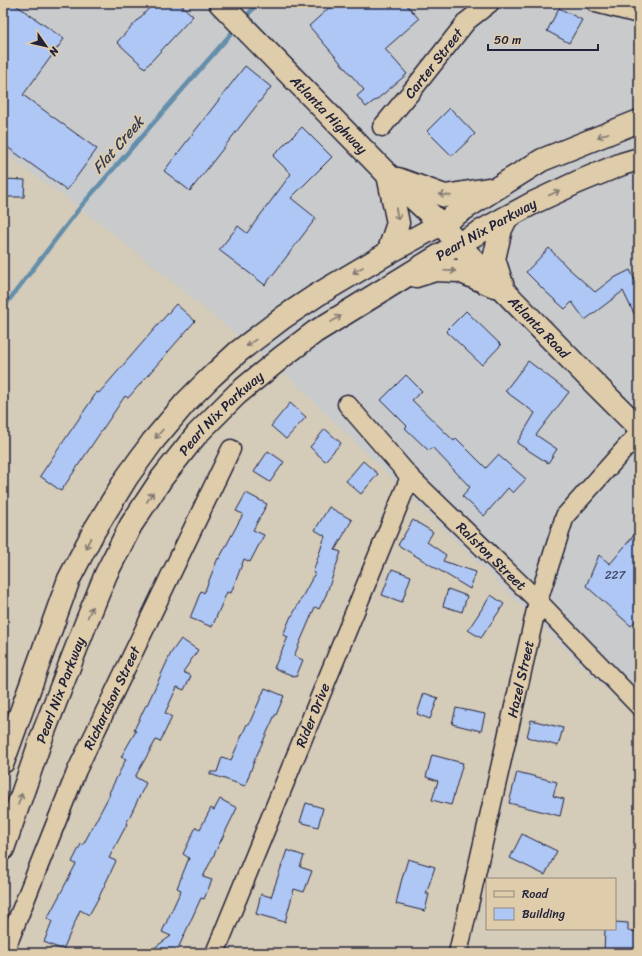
<svg xmlns="http://www.w3.org/2000/svg" width="642" height="956" font-family="Sriracha,sans-serif">
<style>
.built{fill:#c9cacb}
.lines{fill:none;stroke-linecap:round;stroke-linejoin:round}
.stream{stroke:#658eaa;stroke-width:4.5}
.building{fill:#aec7f5;stroke:#22223b}
.minor-casing{stroke:#22223b;stroke-width:21}
.secondary-casing{stroke:#22223b;stroke-width:25}
.minor{stroke:#deccaa;stroke-width:18}
.secondary{stroke:#deccaa;stroke-width:22}
.oneway{stroke:#807772}
.labels{text-anchor:middle;dominant-baseline:central;stroke-width:3.5;stroke-linejoin:round;paint-order:stroke}
.number-label{font-size:12px;fill:#454b6a}
.street-label{font-size:14px;fill:#22223b;stroke:#deccaa}
.water-label{font-size:15px;font-style:italic;fill:#333d57;stroke:#deccaa}
</style>
<rect width="100%" height="100%" fill="#d4cbb9"/>
<filter id="ink" filterUnits="userSpaceOnUse"><feTurbulence type="fractalNoise" baseFrequency=".025" numOctaves="2"/><feDisplacementMap in="SourceGraphic" scale="8" xChannelSelector="R" yChannelSelector="G"/><feConvolveMatrix kernelMatrix="1 2 1 2 8 2 1 2 1" color-interpolation-filters="sRGB"/></filter>
<g filter="url(#ink)">
<path class="built" d="M3,3h636v718l-347,-341 -188,-154 -101,-74z"/>
<g class="lines">
<path class="stream" d="M243,20l15,-17
M3,308l79,-103 154,-177"/>
</g>
<path class="building" d="M3,3h10l51,36 -41,56 74,54 -30,41 -64,-46z
M154,3h25l14,13 -48,52 -28,-26z
M341,3h64l14,16 -34,30 22,25 -32,27h-1l-8,6 -9,-11 7,-6 -55,-64 21,-19 3,3z
M559,8l23,12 -13,23 -22,-12z
M245,66l26,21 -81,104 -26,-20z
M450,108l25,26 -23,22 -25,-25z
M302,127l30,30 -41,41 25,20 -51,67 -46,-35 19,-24 9,7 44,-59 -18,-18z
M3,179l22,1 -1,17h-21z
M549,248l18,19 28,25 17,-13 18,-9 9,19v35l-16,-33 -38,29 -13,-18 -7,7 -18,-16 -21,-21z
M176,304l19,17 -67,77 -3,-2 -64,95 -21,-15 57,-84 2,1z
M466,311l35,34 -19,20 -36,-34z
M528,361l41,31 -33,43 21,14 -9,14 -31,-20 18,-30 -30,-22z
M406,375l16,16 -10,9 42,41 2,-3 30,30 12,-13 28,24 -13,14 -5,-5 -24,28 -22,-20 8,-9 -38,-40 -3,4 -24,-23 2,-2 -26,-26z
M290,403l16,14 -20,22 -15,-13z
M325,429l16,14 -16,18 -15,-14z
M268,451l16,11 -14,20 -16,-10z
M363,461l15,13 -17,20 -15,-13z
M246,493l21,11 -14,26 11,5 -14,27 -6,-3 -13,34 -4,-1 -15,35 -22,-9 11,-27 3,2 14,-35 1,1 24,-45 -7,-3z
M329,507l23,13 -17,30 6,2 -15,43 -7,14 -4,-2 -21,49 9,4 -7,17 -22,-9 14,-31 -5,-2 8,-19h1l23,-43 -2,-1 12,-36 -10,-6z
M413,520l20,12 -6,10 19,13 -3,6 33,11 -6,17 -72,-44z
M639,529v87l-8,10 -45,-40 13,-31 11,9z
M392,569l19,7 -9,26 -20,-7z
M448,589l19,7 -5,16 -19,-6z
M491,595l13,9 -23,34 -13,-8z
M181,639l17,11 -15,22 8,4 -7,14 -7,-3 -12,26 7,4 -12,25 -4,-2 -21,37 11,6 -20,41h1l-18,34 7,3 -17,36 -10,18 -9,-5 -17,40 -19,-8 8,-21 -5,-2 29,-55 -4,-2 9,-18 2,1 27,-51 -1,-1 17,-34 -5,-2 15,-26 -2,-1 12,-25h1l24,-52z
M265,688l19,8 -8,19h-1l-20,44 -10,27 -35,-12v-2h7l5,-15 9,3 16,-36h2z
M424,693l14,5 -8,21 -13,-5z
M456,708l29,6 -4,17 -29,-7z
M531,720l32,8 -5,18 -31,-9z
M432,755l31,8 -12,42 -19,-5 6,-19 -12,-4z
M517,772l40,10 -4,14 11,3 -4,17 -51,-13z
M220,799l17,9 -34,69 9,3 -8,19 -3,-1 -25,55h-29l24,-17 -9,-4 19,-42 -4,-2 12,-30 -6,-4 13,-27 4,2 11,-21 3,2z
M306,803l17,5 -5,19 -18,-5z
M522,834l35,17 -12,24 -35,-17z
M287,850l17,6 -4,11 12,4 -8,21 -10,-3 -9,33 -29,-8 5,-20 10,3z
M408,859l27,8 -9,27h3l-4,17 -29,-7 5,-22z
M615,922l13,1v8l11,1v20l-11,-1v2h-24l1,-24h10z"/>
<g class="lines">
<g class="minor-casing">
<g id="minor">
<path d="M596,3l43,11"/>
<path id="s1" d="M382,127l29,-35 56,-71 23,-18"/>
<path id="s2" d="M347,404l63,73 128,124 101,105"/>
<path id="s3" d="M4,953l73,-183 154,-321"/>
<path id="s4" d="M215,953l195,-476"/>
<path id="s5" d="M458,953l80,-352 27,-85 74,-83"/>
</g>
</g>
<g class="secondary-casing">
<g id="secondary">
<path id="s6" d="M220,3l168,172 53,49 17,20 129,132 52,52"/>
<path d="M398,179l47,17 43,-7"/>
<path d="M388,253l10,-30 -10,-48"/>
<path d="M416,276l19,-6 24,1 35,15"/>
<path d="M503,287l-9,-28 7,-30 6,-12"/>
<path d="M3,762l66,-183 25,-48 33,-54 26,-36 33,-39 25,-25 27,-25 46,-35 33,-22 71,-42 53,-29 48,-31 53,-33 97,-39"/>
<path id="s7" d="M3,849l40,-115 43,-111 20,-49 25,-49 31,-47 35,-44 40,-40 45,-37 33,-25 143,-88 49,-27 26,-14 45,-21 44,-18 17,-5"/>
</g>
</g>
<use href="#minor" class="minor"/>
<use href="#secondary" class="secondary"/>
</g>
<defs><path id="oneway-shaft" d="M-6 0H5M1.5-3L5.5 0L1.5 3" fill="none" stroke-width="1.6" stroke-linecap="round" stroke-linejoin="round"/></defs>
<g class="oneway">
<use href="#oneway-shaft" transform="translate(603 135) rotate(158)"/>
<use href="#oneway-shaft" transform="translate(554 193) rotate(-25)"/>
<use href="#oneway-shaft" transform="translate(445 195) rotate(-173)"/>
<use href="#oneway-shaft" transform="translate(397 214) rotate(78)"/>
<use href="#oneway-shaft" transform="translate(358 270) rotate(149)"/>
<use href="#oneway-shaft" transform="translate(450 271) rotate(2)"/>
<use href="#oneway-shaft" transform="translate(336 319) rotate(-32)"/>
<use href="#oneway-shaft" transform="translate(251 343) rotate(143)"/>
<use href="#oneway-shaft" transform="translate(159 434) rotate(130)"/>
<use href="#oneway-shaft" transform="translate(150 497) rotate(-57)"/>
<use href="#oneway-shaft" transform="translate(88 543) rotate(117)"/>
<use href="#oneway-shaft" transform="translate(90 612) rotate(-67)"/>
<use href="#oneway-shaft" transform="translate(20 799) rotate(-71)"/>
</g>
</g>
<g class="labels">
<g class="number-label">
<text x="615" y="575">227</text>
</g>
<g class="street-label">
<text stroke="none"><textPath href="#s1" startOffset="82">Carter Street</textPath></text>
<text stroke="none"><textPath href="#s6" startOffset="156">Atlanta Highway</textPath></text>
<text stroke="none"><textPath href="#s7" startOffset="817">Pearl Nix Parkway</textPath></text>
<text stroke="none"><textPath href="#s6" startOffset="455">Atlanta Road</textPath></text>
<text stroke="none"><textPath href="#s7" startOffset="493">Pearl Nix Parkway</textPath></text>
<text stroke="none"><textPath href="#s2" startOffset="210">Ralston Street</textPath></text>
<text stroke="none"><textPath href="#s5" startOffset="281">Hazel Street</textPath></text>
<text stroke="none"><textPath href="#s7" startOffset="169">Pearl Nix Parkway</textPath></text>
<text stroke="none"><textPath href="#s3" startOffset="277">Richardson Street</textPath></text>
<text stroke="none"><textPath href="#s4" startOffset="257">Rider Drive</textPath></text>
</g>
<g class="water-label">
<text transform="translate(118 145) rotate(-49)">Flat Creek</text>
</g>
</g>
<rect width="642" height="956" fill="none" stroke="#deccaa" stroke-width="16"/>
<rect x="8" y="8" width="626" height="940" fill="none" stroke="#22223b" stroke-width="1.5" filter="url(#ink)"/>
<rect x="486" y="878" width="130" height="52" fill="#deccaa" stroke="#93887e"/>
<rect x="494" y="891" width="20" height="6" fill="#deccaa" stroke="#93887e"/>
<text x="522" y="898" font-size="12" fill="#22223b">Road</text>
<rect x="494" y="908" width="20" height="12" fill="#aec7f5" stroke="#93887e"/>
<text x="522" y="918" font-size="12" fill="#22223b">Building</text>
<g transform="translate(46 46) rotate(124)" stroke="#deccaa" stroke-width="3" paint-order="stroke">
<path d="M0-3L7 15L0 10L-7 15Z" fill="#22223b"/>
<text y="-6" font-size="11" font-weight="bold" text-anchor="middle" fill="#22223b">N</text>
</g>
<path d="M488 44v6h110v-6" fill="none" stroke="#22223b" stroke-width="2"/>
<text x="494" y="44" font-size="12" fill="#22223b" stroke="#deccaa" stroke-width="3" paint-order="stroke">50 m</text>
</svg>
